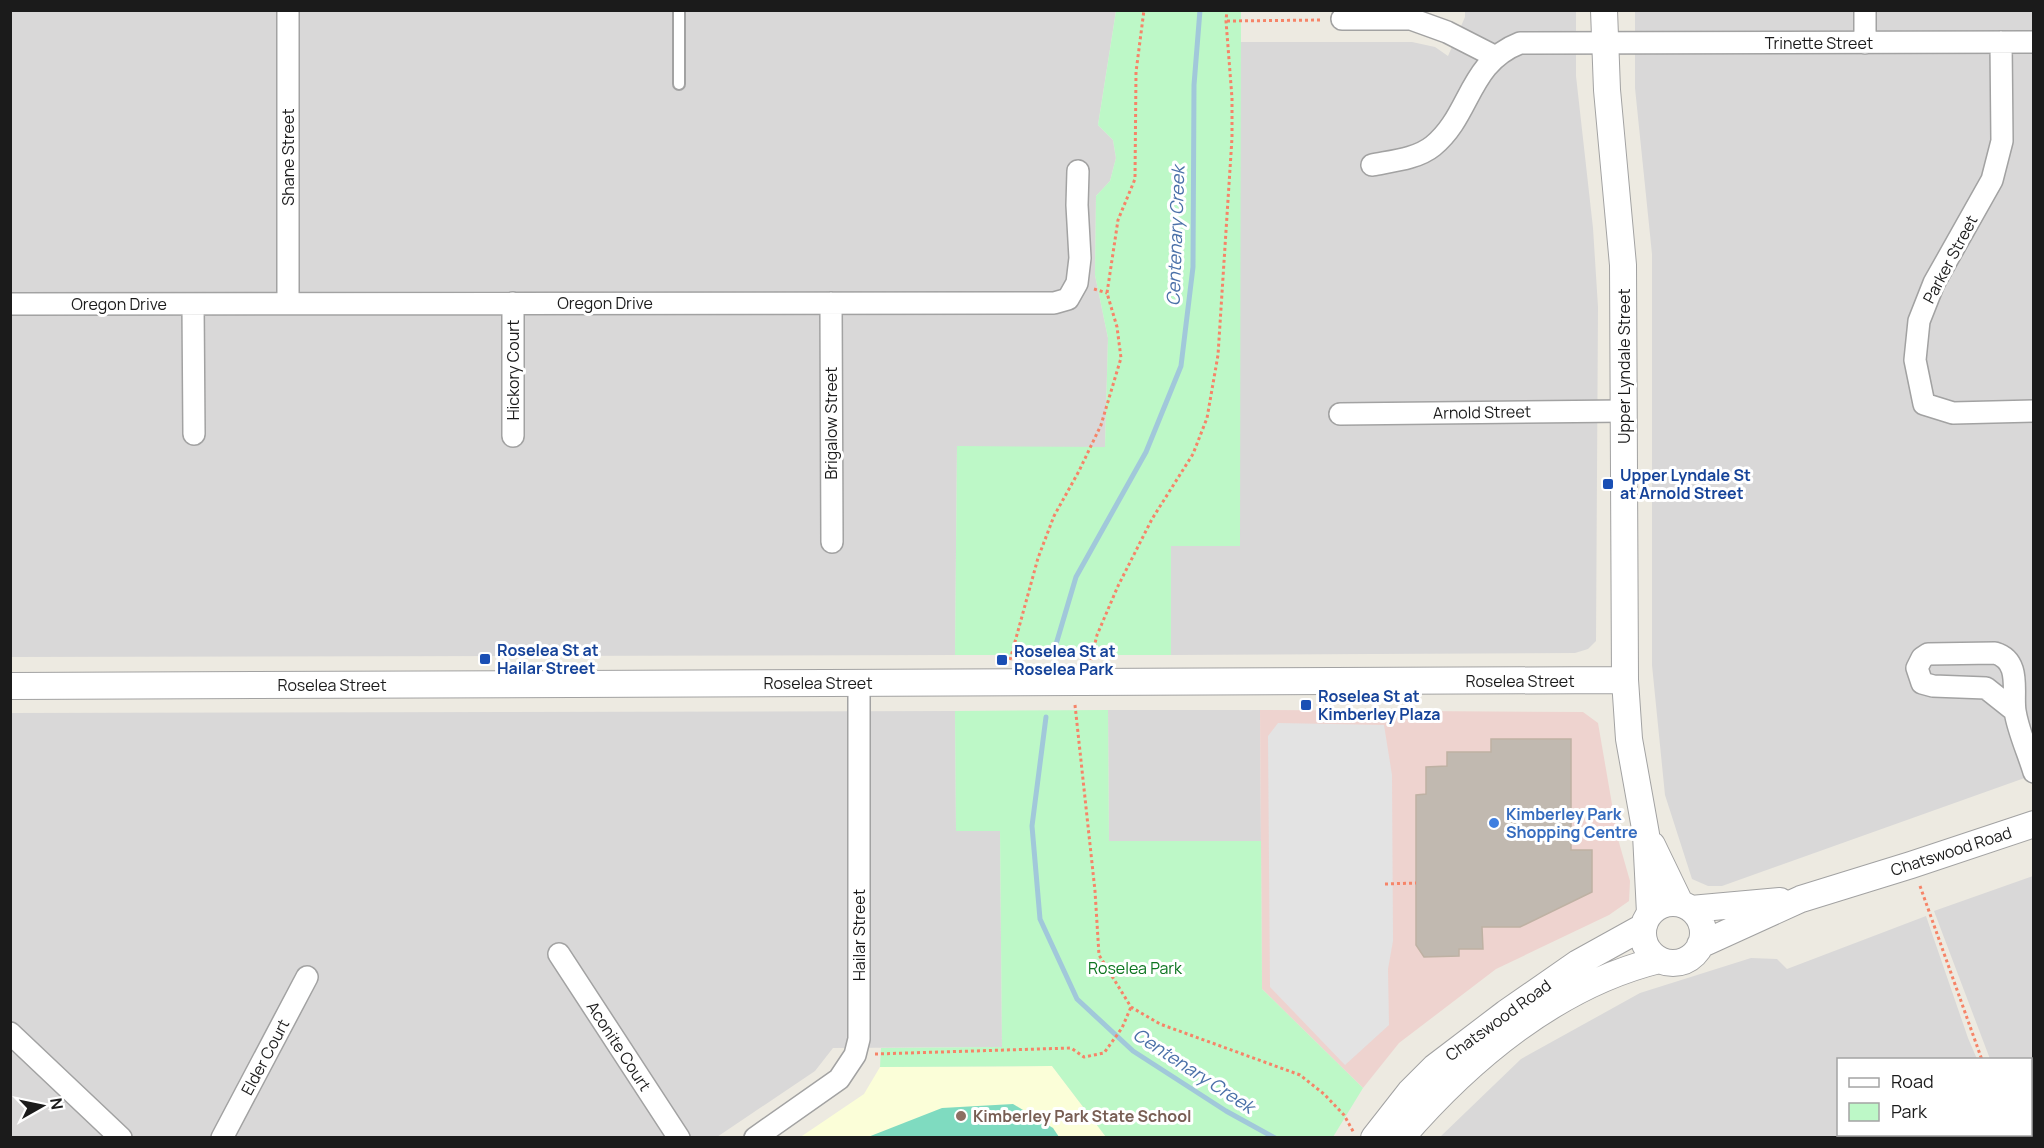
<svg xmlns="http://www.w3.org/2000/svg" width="2044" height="1148" font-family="Manrope,sans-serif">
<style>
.residential{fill:#d9d8d8}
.commercial{fill:#eed3cf}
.education{fill:#fbfed8}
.park{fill:#bdf8c7}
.pitch{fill:#7fdbc0}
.parking{fill:#e3e3e3}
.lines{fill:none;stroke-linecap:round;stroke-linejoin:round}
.stream{stroke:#a1c8da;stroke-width:5}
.building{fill:#c1b9b0;stroke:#beb1a3;stroke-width:1.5}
.service-casing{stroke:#a2a2a2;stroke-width:14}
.minor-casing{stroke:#a2a2a2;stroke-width:24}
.tertiary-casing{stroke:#a2a2a2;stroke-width:28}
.path{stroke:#f68468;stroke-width:3;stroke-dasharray:3 3;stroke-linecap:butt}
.service{stroke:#fff;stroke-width:10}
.minor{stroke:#fff;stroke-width:21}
.tertiary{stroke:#fff;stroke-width:26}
.transit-dot{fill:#1a4fb4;stroke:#fff;stroke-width:2}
.shop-dot{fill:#3f7fe0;stroke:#fff;stroke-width:2}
.education-dot{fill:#8d6e63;stroke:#fff;stroke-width:2}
.labels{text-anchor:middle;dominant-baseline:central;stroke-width:6;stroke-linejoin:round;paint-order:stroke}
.street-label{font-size:16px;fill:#1b1b1b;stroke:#fff}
.transit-label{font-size:16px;font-weight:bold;fill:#164399;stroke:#fff;text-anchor:start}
.shop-label{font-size:16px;font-weight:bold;fill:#366cbe;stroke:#fff;text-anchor:start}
.park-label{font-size:16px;fill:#0d7520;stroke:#fff}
.education-label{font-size:16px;font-weight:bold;fill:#785e54;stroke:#fff;text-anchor:start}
.water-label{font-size:18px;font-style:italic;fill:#4a70a8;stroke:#fff}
</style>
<rect width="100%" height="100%" fill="#edeae1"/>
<path class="residential" d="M10,11h1106l-18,114 15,15 3,18 -6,23 -14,15 -1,79 13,63 -3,109h-148l-2,208 -944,2z
M1465,11h111v65l17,152 5,79 -2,334 -8,8 -13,4 -404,2v-110h69v-503h172l23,5 13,9 17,-39z
M1635,11h398v764l-311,111h-14l-16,-7 -27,-84 -13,-130v-411l-17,-166z
M1108,710h152l1,131h-152z
M955,711l1,119h44l2,217 -169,1 -18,23 -98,66h-706l-1,-424z
M2033,876v261h-593l81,-78 119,-66 111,-35 26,1 10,10 139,-53 42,122 9,21 -139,1v74h192v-74l-40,-1 -56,-148z"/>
<path class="commercial" d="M1260,710l323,2 15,11 20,116 12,42 -1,20 -20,14 -113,54 -97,74 -36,45 -101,-99z"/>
<path class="education" d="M1052,1066l54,71 -307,1 65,-44 16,-27z"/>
<path class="park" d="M1116,11h125l-1,535h-69v109h-216l2,-209 148,1 3,-109 -13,-63 1,-79 14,-15 6,-23 -3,-18 -15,-15z
M1108,710l1,131h152l1,148 101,99 -30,49h-227l-54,-71 -172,1 1,-19 121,-1 -2,-216h-44l-1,-120z"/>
<path class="pitch" d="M1013,1104l40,24 6,9h-191l74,-29z"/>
<path class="parking" d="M1278,723l106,2 8,50 1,166 -5,28 1,56 -44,40 -75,-78 -2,-251z"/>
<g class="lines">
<path class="stream" d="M1054,651l22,-74 70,-125 35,-86 12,-99 1,-182 6,-75
M1046,717l-14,109 8,93 37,80 56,52 93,60 49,27"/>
</g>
<path class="building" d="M1491,739h80v111h21v42l-72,35h-38l1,22h-24v7l-35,1 -8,-12v-150l10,-1v-27l21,-1v-14h44z"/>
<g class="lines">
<g class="service-casing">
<path id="service" d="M679,84v-74"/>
</g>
<g class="minor-casing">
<path id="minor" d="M1865,10v33
M1342,19h69l36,13 49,25
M2001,42l1,99 -10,39 -58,103 -15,38 -4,39 9,44 29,9 81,-2
M1372,165c20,-4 45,-6 61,-19 38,-31 35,-83 87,-103l514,-1
M288,303v-293
M831,303l1,239
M10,304l1044,-1 14,-4 9,-16 3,-25 -3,-53 1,-34
M193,304l1,130
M1340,414l285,-3
M513,436v-133
M2015,711l-29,-23 -53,-2 -11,-3 -5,-15 5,-10 6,-4 67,-1c27,8 17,39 20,58 3,20 13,41 19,61
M559,954l120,184
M10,1033l111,105
M222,1138l85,-161
M755,1138l84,-59 16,-24 4,-16v-356"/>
</g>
<g class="tertiary-casing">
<path id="tertiary" d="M1604,10l3,80 16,175 2,415 4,59 17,95 4,79
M10,686l1615,-6
M1652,845l28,58
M1643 933a30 30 0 1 1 60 0a30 30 0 1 1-60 0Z
M1691,909l89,-8
M1700,945l101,-46 110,-34 123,-41
M1374,1138l36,-46 25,-25 71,-54 72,-50 65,-36
M1401,1138c68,-79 156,-153 258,-178"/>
</g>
<path class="path" d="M1227,21l96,-1
M1094,289l13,4
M1010,660l28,-102 16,-42 25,-45 22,-46 20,-67 -4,-31 -10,-34 11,-73 17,-41 1,-107 8,-62
M1091,660l6,-25 21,-49 34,-67 41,-65 14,-36 11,-63 14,-217v-40l-6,-77 1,-11
M1075,705l20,186 4,64 32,52 29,17 140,51 24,19 20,21 10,18
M1385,884l31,-1
M1920,886l62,174
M875,1054l196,-6 13,9 20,-4 18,-25 9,-21
M2014,1134l1,4"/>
<use href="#service" class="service"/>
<use href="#minor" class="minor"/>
<use href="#tertiary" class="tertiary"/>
</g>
<g class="transit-dot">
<rect x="1602" y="478" width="12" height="12" rx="3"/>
<rect x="479" y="653" width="12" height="12" rx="3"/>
<rect x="996" y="654" width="12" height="12" rx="3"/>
<rect x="1300" y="699" width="12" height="12" rx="3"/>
</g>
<circle class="shop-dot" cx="1494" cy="823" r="6"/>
<circle class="education-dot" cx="961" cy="1116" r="6"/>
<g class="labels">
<g class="street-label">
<text x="1819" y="43">Trinette Street</text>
<text transform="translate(288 157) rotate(-90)">Shane Street</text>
<text transform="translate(1950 259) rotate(-62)">Parker Street</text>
<text x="605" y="303">Oregon Drive</text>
<text x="119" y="304">Oregon Drive</text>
<text transform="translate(1624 366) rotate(-90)">Upper Lyndale Street</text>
<text transform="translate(513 370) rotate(-90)">Hickory Court</text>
<text transform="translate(1482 412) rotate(-1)">Arnold Street</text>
<text transform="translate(831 423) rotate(-90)">Brigalow Street</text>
<text x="1520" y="681">Roselea Street</text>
<text x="818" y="683">Roselea Street</text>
<text x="332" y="685">Roselea Street</text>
<text transform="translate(1951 851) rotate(-18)">Chatswood Road</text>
<text transform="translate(859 935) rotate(-90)">Hailar Street</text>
<text transform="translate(1498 1020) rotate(-36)">Chatswood Road</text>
<text transform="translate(619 1046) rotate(57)">Aconite Court</text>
<text transform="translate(265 1057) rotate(-62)">Elder Court</text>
</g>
<g class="transit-label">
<text x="1620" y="475">Upper Lyndale St<tspan x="1620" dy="18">at Arnold Street</tspan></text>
<text x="497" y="650">Roselea St at<tspan x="497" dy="18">Hailar Street</tspan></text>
<text x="1014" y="651">Roselea St at<tspan x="1014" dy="18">Roselea Park</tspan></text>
<text x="1318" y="696">Roselea St at<tspan x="1318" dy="18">Kimberley Plaza</tspan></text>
</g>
<g class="shop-label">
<text x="1506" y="814">Kimberley Park<tspan x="1506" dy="18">Shopping Centre</tspan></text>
</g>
<g class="park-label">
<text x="1135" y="968">Roselea Park</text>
</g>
<g class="education-label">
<text x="973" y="1116">Kimberley Park State School</text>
</g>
<g class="water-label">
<text transform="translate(1175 236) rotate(-88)">Centenary Creek</text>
<text transform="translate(1194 1070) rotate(33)">Centenary Creek</text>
</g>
</g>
<rect width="2044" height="1148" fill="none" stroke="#1b1b1b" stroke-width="24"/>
<rect x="1837" y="1058" width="195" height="78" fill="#ffffff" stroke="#a4a4a4" stroke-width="1.5"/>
<rect x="1849" y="1078" width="30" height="9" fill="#ffffff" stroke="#a4a4a4" stroke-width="1.5"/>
<text x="1891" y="1088" font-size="18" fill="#1b1b1b">Road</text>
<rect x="1849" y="1103" width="30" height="18" fill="#bdf8c7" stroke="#a4a4a4" stroke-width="1.5"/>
<text x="1891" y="1118" font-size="18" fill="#1b1b1b">Park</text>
<g transform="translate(42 1106) rotate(81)" stroke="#ffffff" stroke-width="4.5" paint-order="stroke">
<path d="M0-4.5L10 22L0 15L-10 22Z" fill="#1b1b1b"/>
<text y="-9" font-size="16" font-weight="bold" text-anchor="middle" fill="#1b1b1b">N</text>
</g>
</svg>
